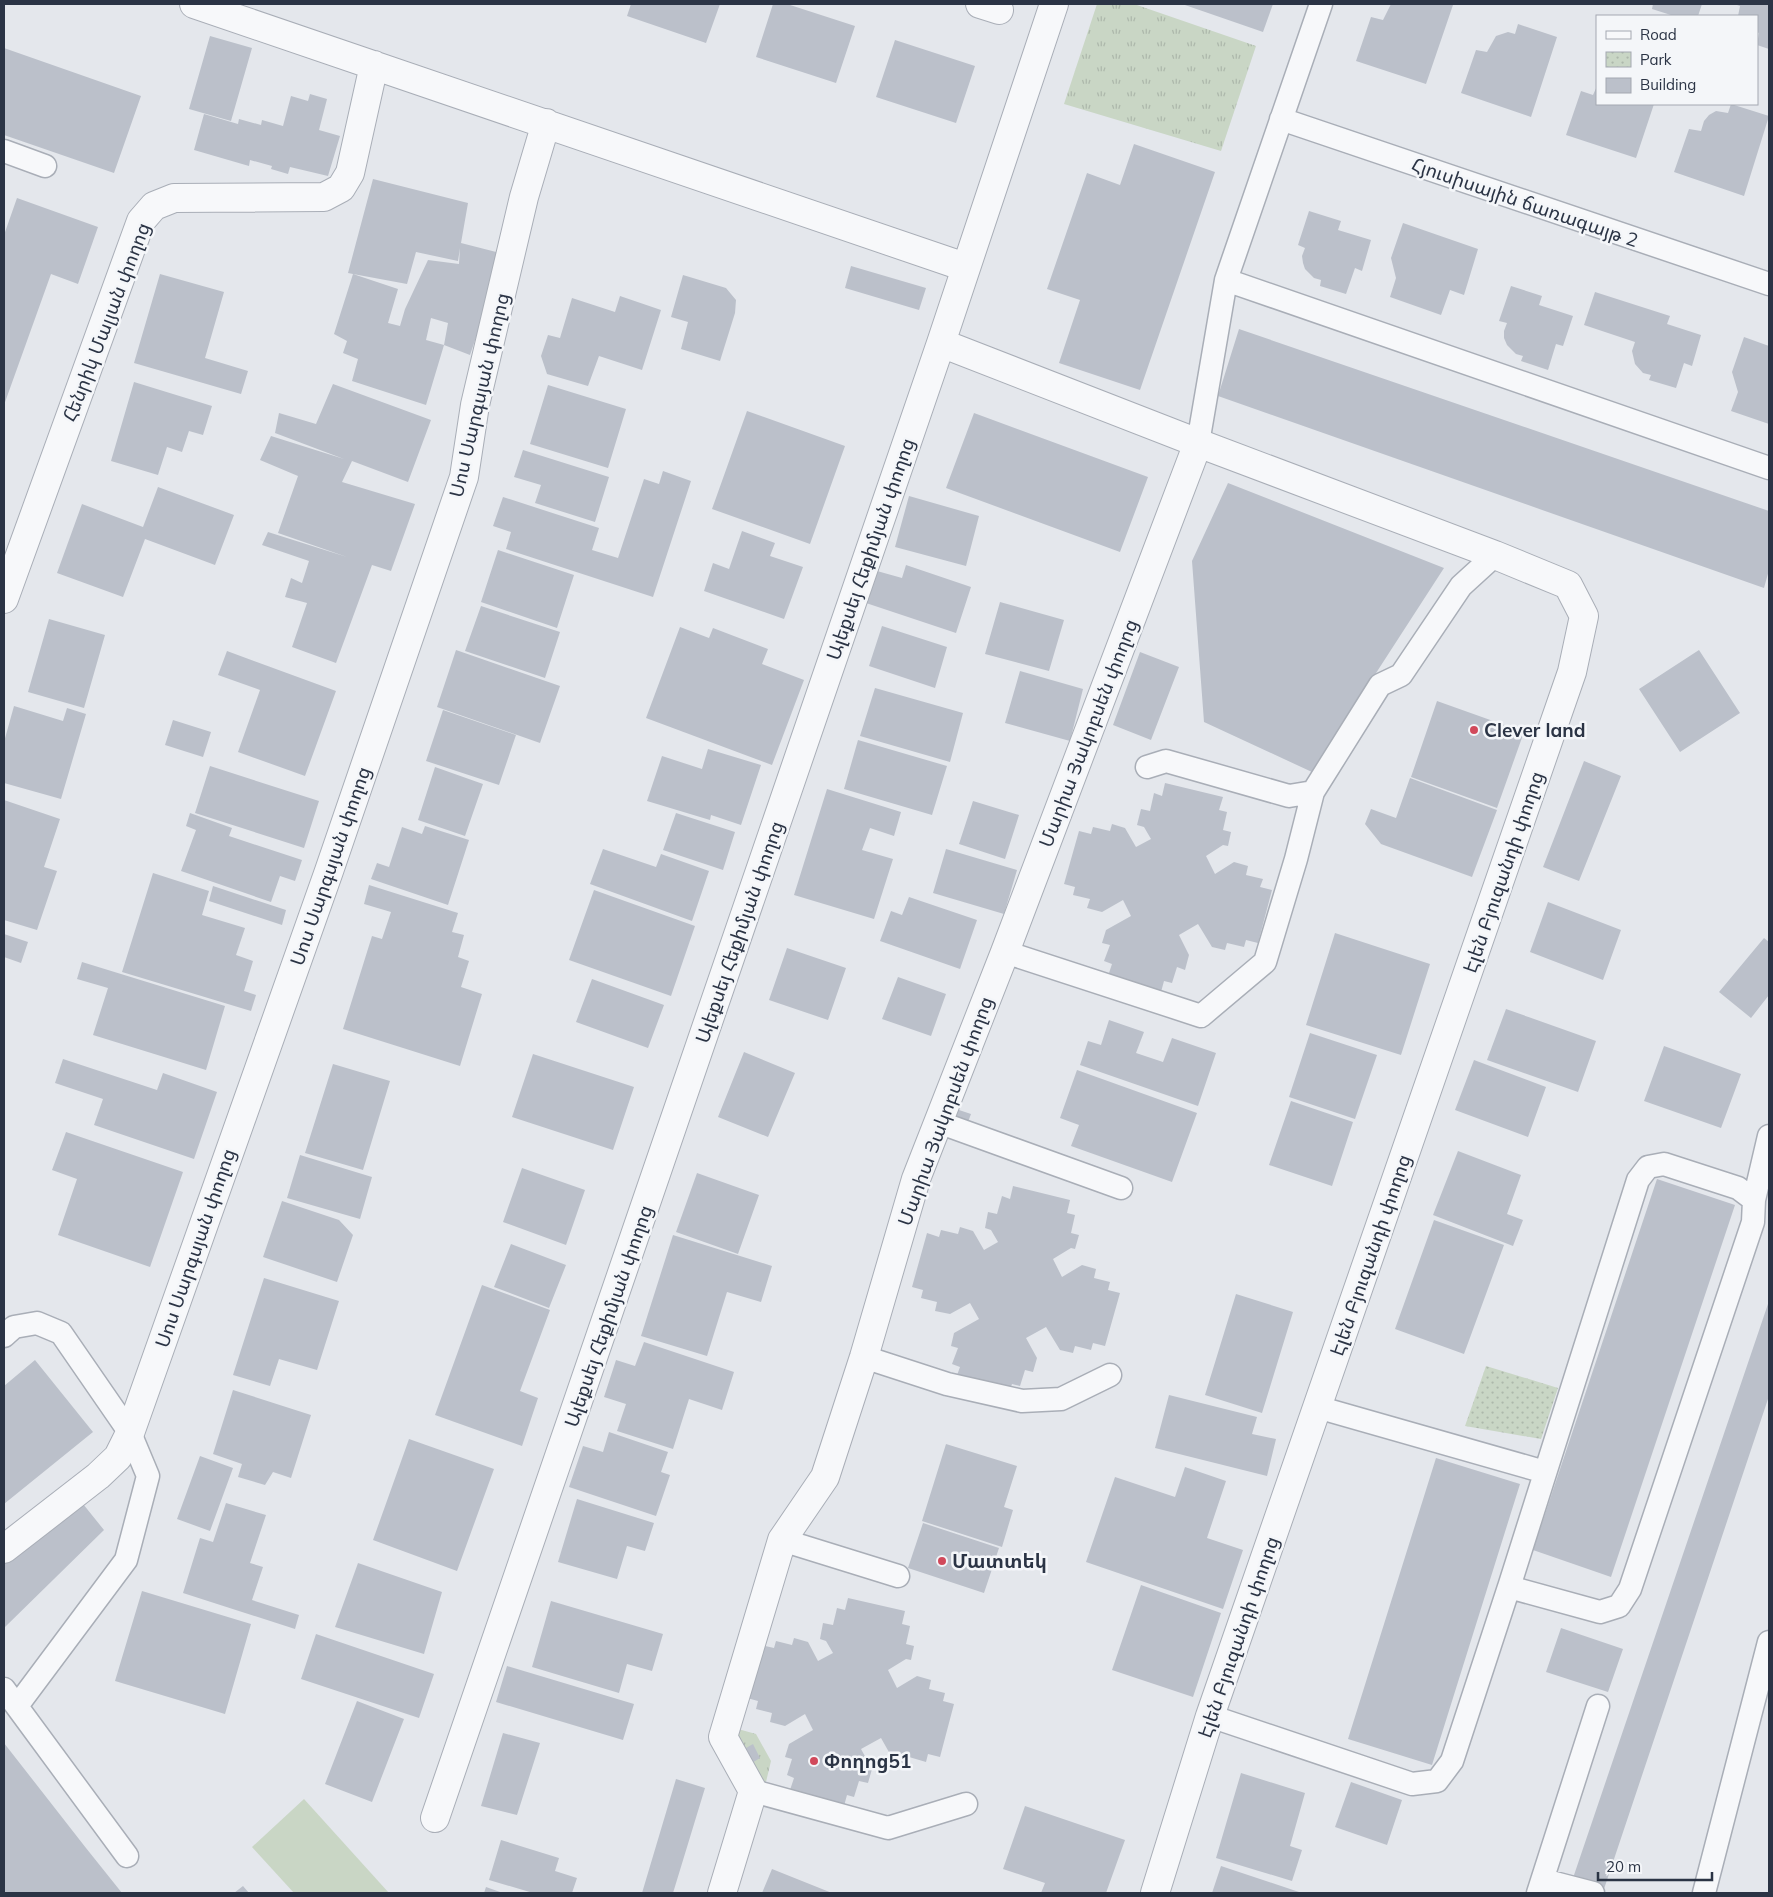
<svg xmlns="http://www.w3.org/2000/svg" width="1773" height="1897" font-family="Mulish,'Noto Sans Armenian',sans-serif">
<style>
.grass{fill:url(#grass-tufts)}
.park{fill:url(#park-dots)}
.pitch{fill:#c9d6c5}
.building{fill:#bbc0ca;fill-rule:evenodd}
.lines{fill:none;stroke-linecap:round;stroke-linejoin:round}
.lane-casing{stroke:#a9aeb7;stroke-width:25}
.street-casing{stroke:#a9aeb7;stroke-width:30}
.lane{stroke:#f7f8fa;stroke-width:22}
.street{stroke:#f7f8fa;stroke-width:28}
.poi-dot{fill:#d1495b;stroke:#f4f6f9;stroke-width:2}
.labels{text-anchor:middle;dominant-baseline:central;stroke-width:5;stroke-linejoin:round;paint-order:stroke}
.street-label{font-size:19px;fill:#2b3445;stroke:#f4f6f9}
.poi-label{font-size:19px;font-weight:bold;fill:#2b3445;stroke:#f4f6f9;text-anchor:start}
</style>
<defs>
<pattern id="grass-tufts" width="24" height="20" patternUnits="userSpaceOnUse" patternTransform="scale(1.25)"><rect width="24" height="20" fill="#c9d6c5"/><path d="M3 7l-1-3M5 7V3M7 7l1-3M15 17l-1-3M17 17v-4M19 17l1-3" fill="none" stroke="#adb8ab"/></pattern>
<pattern id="park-dots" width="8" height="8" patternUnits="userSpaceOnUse" patternTransform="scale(1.25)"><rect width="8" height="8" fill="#c9d6c5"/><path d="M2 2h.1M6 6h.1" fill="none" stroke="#adb8ab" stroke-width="1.8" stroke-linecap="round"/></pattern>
</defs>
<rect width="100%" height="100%" fill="#e4e7ec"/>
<path class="grass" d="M1097,4h37l122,42 -35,105 -157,-47z
M738,1729l18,5 15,27 -5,21 -14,-4 -18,-33z"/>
<path class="park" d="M1486,1366l72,22 -17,51 -76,-13z"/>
<path class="pitch" d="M304,1799l85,94h-95l-42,-46z"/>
<path class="building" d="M631,4h89l-14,39 -79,-27z
M773,4h14l68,22 -19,57 -80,-26z
M1182,4h91l-10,28z
M1391,4l62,1 -27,79 -70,-23 15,-44 12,3z
M1653,4h49l-4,12h-24l-22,-7z
M1734,4h35v45l-12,-4 2,-12 -2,-1v-16h-19l2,-10z
M1518,24l39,13 -26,80 -70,-24 15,-43 11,2 9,-16 12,-4 7,2z
M210,36l42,12 -21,73 -42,-12z
M895,40l80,26 -19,57 -80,-26z
M4,48l137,48 -27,77 -110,-38z
M1597,86v18h57l-18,54 -70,-23 15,-44 12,4z
M310,94l17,5 -8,31 21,6 -12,40 -38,-9 -2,7 -17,-5 1,-3 -22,-6 -1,6 -55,-16 10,-36 34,10 1,-5 22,6 1,-5 21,6 8,-30 17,5z
M1731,104l38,12 -25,80 -70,-24 15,-43 12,2 3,-10 5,-6 7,-4 12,2z
M1134,144l81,28 -75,218 -81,-27 21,-63 -33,-11 40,-116 33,12z
M373,179l95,24 -7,40 43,11 -34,101 -26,-10 -18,60 -74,-24 6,-22 -15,-6 4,-12 -13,-7 19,-60 -5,-1zM460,248l-1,16 -31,-4 -23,49 -5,17 -12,-3 10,-34 -45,-15 54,10 9,-32 42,9zM431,318l17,5 -4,22 -18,-5z
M17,198l81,29 -20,57 -27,-10 -47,131v-170z
M1309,211l32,10 -3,9 33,10 -9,31 -7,-3 -9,26 -26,-8 1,-6 -7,-2 -9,-9 -2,-6 -1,-7 3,-8 -7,-3z
M1403,223l75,26 -14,46 -14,-5 -9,25 -51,-18 6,-19 -5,-20z
M851,266l75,22 -7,22 -74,-22z
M160,274l64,18 -19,66 43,13 -7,23 -107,-31z
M683,275l43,13 10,12 -1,13 -15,48 -39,-12 7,-27 -17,-5z
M1511,286l31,10 -3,9 34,11 -10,30 -7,-2 -8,26 -27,-9 2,-5 -7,-2 -9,-9 -3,-7v-7l3,-8 -8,-2z
M1595,292l75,24 -3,8 34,11 -9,31 -8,-3 -8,25 -27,-8 2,-5 -8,-2 -8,-9 -3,-13 3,-9 -51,-17z
M620,296l41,14 -19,60 -43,-14 -11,30 -41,-12 -6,-18 7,-21 12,3 12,-40 43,14z
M1239,329l530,182v59l-5,18 -546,-192z
M1744,337l25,9v78l-38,-13 7,-19 -6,-20z
M134,382l78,24 -9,29 -14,-4 -7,21 -15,-5 -9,28 -47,-14z
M333,384l98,36 -23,62 -56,-21 -10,21 73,22 -24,67 -19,-6 -36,98 -44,-16 15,-44 -22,-6 6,-19 11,5 7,-22 -47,-16 6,-13 79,25 -69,-24 20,-57 -38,-16 11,-24 73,23 -69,-26 4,-20 37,11z
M548,385l78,24 -18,59 -78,-24z
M747,411l98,35 -35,98 -98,-35z
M974,413l174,64 -28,75 -174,-64z
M523,450l86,27 -14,45 -60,-19 6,-18 -27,-8z
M663,471l28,10 -38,116 -147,-48 5,-17 -18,-6 10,-29 96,31 -7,22 26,8 26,-79 15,5z
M1228,483l216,85 -132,204 -108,-50 -12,-161z
M158,487l76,28 -19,50 -70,-26 -22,58 -66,-24 25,-69 61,23z
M909,496l70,20 -13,50 -71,-19z
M742,531l33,12 -5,13 33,11 -19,52 -80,-28 9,-28 16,6z
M498,550l76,25 -17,53 -76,-26z
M906,565l65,22 -15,46 -90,-30 11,-32 25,7z
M1000,602l64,18 -15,51 -64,-17z
M481,606l79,26 -15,46 -80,-27z
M49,619l56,16 -21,73 -56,-16z
M882,626l65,21 -12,41 -66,-22z
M680,627l29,11 4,-10 55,21 -6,15 42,16 -32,85 -126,-47z
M456,650l104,36 -20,57 -103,-36z
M1699,650l41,63 -60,39 -41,-63z
M227,651l109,40 -31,85 -67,-24 22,-62 -42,-15z
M1140,652l39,15 -28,73 -38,-15z
M1020,671l63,18 -13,52 -65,-18z
M875,688l88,25 -13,49 -90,-26z
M1437,701l87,31 -27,76 -86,-31z
M14,706l49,15 4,-13 19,6 -25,85 -57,-16v-41z
M443,710l73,25 -17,50 -73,-24z
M173,720l38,12 -8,25 -38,-12z
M858,740l89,26 -15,49 -88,-26z
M708,749l53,16 -20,60 -30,-10 -1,5 -63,-19 15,-45 40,13z
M1584,761l37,15 -42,105 -36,-14z
M210,766l109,35 -15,47 -109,-35z
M435,767l48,17 -18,52 -47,-16z
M1410,778l87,32 -25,67 -91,-33 -16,-20 6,-15 25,9z
M1165,783l58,14 -4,13 8,2 -4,18 8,2 -3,14 -5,-1 -17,11 9,18 19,-12 14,4 -2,9 17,4 -3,8 12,3 -14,53 -12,-3 -2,7 -17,-4 -2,7 -13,-3 -14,-23 -19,11 10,20 -4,15 -8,-3 -5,16 -8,-2 -3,11 -53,-16 4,-12 -8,-3 6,-16 -8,-2 4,-13 25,-14 -8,-16 -21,12 -15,-4 3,-9 -17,-4 2,-8 -11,-3 15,-53 12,3 2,-7 17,4 2,-7 13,4 11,19 15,-8 -7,-12 -7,-2 4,-16 9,2 4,-18 8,3z
M827,789l74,23 -7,24 -24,-8 -8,22 31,9 -19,60 -80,-24z
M4,800l56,19 -16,48 13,4 -20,59 -33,-10z
M973,801l46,14 -14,44 -46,-15z
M190,813l42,15 -3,8 73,24 -7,21 -15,-5 -9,26 -90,-31 15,-41 -10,-4z
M676,813l59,19 -12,38 -60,-20z
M425,826l44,14 -21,65 -77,-26 6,-16 12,4 13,-40 20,7z
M603,849l53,18 5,-13 48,17 -17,50 -102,-37z
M946,849l71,21 -13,44 -71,-21z
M153,873l56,18 -7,24 43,13 -9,27 17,6 -9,30 12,4 -5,16 -129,-39z
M369,885l89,28 -6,19 12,3 -6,22 11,4 -8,26 21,7 -22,72 -117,-37 29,-93 10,3 9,-27 -27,-8z
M213,886l73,24 -4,15 -73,-24z
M594,890l101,36 -24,70 -102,-36z
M909,897l68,23 -17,49 -80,-28 11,-30 11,4z
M1548,902l73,28 -18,50 -73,-28z
M1335,933l95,31 -29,91 -95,-30z
M4,934l24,8 -7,21 -17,-6z
M1764,938l5,4v53l-18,23 -32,-26z
M787,948l59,20 -18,52 -59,-20z
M82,962l143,44 -19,64 -113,-35 15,-47 -31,-9z
M898,977l48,17 -15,42 -49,-17z
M592,979l72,26 -16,43 -72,-26z
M1506,1009l90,32 -18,51 -91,-32z
M1109,1020l35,12 -8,21 27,9 9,-24 44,15 -18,53 -118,-41 8,-24 13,4z
M1310,1033l67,22 -22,64 -66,-22z
M1664,1046l77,28 -20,54 -77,-27z
M744,1052l51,21 -27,64 -50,-20z
M533,1054l101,33 -21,63 -101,-33z
M63,1059l94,31 6,-17 54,19 -23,67 -100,-34 9,-26 -48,-16z
M1474,1060l72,27 -18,50 -73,-27z
M333,1064l57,17 -27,89 -58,-17z
M1077,1070l120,43 -25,69 -101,-36 8,-21 -19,-7z
M1291,1101l62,21 -21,64 -63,-21z
M956,1109l15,5 -6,16 -14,-6z
M66,1132l117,40 -33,95 -92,-32 19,-56 -25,-9z
M1458,1151l63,24 -14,39 16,6 -10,26 -80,-31z
M300,1155l72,22 -12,42 -73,-21z
M522,1168l63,22 -19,55 -63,-23z
M697,1173l62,22 -21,59 -62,-22z
M1657,1179l78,26 -124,372 -78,-27z
M1013,1186l57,14 -3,13 8,2 -4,18 8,2 -4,14 -4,-1 -18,11 9,18 20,-12 14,4 -2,9 16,4 -2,8 12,3 -15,53 -12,-3 -2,7 -16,-4 -2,7 -13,-3 -14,-23 -20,11 11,20 -4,14 -8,-2 -5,16 -8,-2 -4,11 -52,-17 4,-11 -8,-3 6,-16 -7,-2 3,-13 25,-14 -9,-16 -20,11 -15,-3 2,-9 -16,-4 2,-8 -11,-3 15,-54 12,4 2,-7 17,4 2,-7 13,4 11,19 14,-8 -7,-12 -6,-2 3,-16 9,2 5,-18 8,3z
M282,1201l57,19 14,15 -16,47 -74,-25z
M1434,1220l70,25 -40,109 -69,-25z
M673,1235l99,31 -11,36 -34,-10 -20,64 -66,-20z
M511,1244l55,21 -17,43 -55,-21z
M264,1278l75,23 -22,69 -38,-11 -9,27 -37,-11z
M482,1285l68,25 -30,81 18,7 -16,48 -87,-31z
M1236,1294l57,18 -31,101 -57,-18z
M1769,1301v95l-165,493 -31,-11z
M644,1342l90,30 -12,38 -33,-11 -16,50 -56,-18 9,-27 -22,-7 12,-37 19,6z
M35,1360l58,72 -89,72v-118z
M233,1390l78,25 -20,63 -18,-6 -8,13 -27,-8 4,-13 -29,-10z
M1169,1395l88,22 -5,17 24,5 -9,37 -112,-28z
M609,1432l59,20 -7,20 9,3 -14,41 -87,-29 14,-41 20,6z
M409,1439l85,30 -37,102 -84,-31z
M946,1444l71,22 -13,41 9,3 -11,37 -80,-26z
M200,1456l33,12 -23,63 -33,-12z
M1436,1458l84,26 -88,281 -84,-26z
M1185,1467l41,14 -19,57 36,12 -20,59 -137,-47 29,-85 60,20z
M79,1499l25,31 -100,98v-64z
M577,1499l77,24 -9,28 -18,-5 -10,33 -59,-17z
M226,1503l40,12 -16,48 13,4 -11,33 47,15 -4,14 -112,-36 17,-55 13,4z
M923,1523l76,25 -15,45 -76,-25z
M358,1563l84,29 -18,62 -89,-27z
M1141,1585l80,28 -28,84 -81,-27z
M142,1591l109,33 -26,90 -110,-33z
M848,1598l57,13 -3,13 8,2 -4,18 8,2 -3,14 -5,-1 -18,11 9,18 20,-12 14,4 -2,9 16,4 -2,8 11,3 -14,53 -12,-3 -2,8 -17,-5 -2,7 -13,-3 -13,-23 -20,11 11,20 -4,14 -9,-2 -5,16 -7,-2 -3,11 -54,-16 4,-12 -7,-3 5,-16 -7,-2 4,-13 24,-14 -8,-16 -20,12 -15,-4 2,-9 -16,-4 2,-8 -11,-3 14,-53 13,3 2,-7 16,4 2,-7 14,4 10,19 15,-8 -7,-12 -6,-2 3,-16 10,2 4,-17 8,2z
M551,1601l112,33 -11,37 -25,-7 -8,29 -87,-26z
M1561,1628l62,21 -15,43 -62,-20z
M316,1634l118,40 -15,44 -118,-39z
M507,1666l127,38 -11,36 -127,-38z
M357,1701l47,18 -32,83 -47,-18z
M503,1733l37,10 -23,72 -36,-9z
M4,1743l82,105 36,45h-118z
M753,1744l7,14 -13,8 -8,-14z
M1241,1773l64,20 -15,53 12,4 -10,31 -76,-23z
M676,1779l29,9 -32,105h-31z
M1351,1782l51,18 -15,45 -52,-18z
M1025,1806l100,34 -19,53h-65l4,-10 -42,-14z
M501,1840l58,18 -4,13 22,7 -5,15h-39l-44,-13z
M1221,1866l81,27h-90z
M772,1869l60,24h-70z
M243,1886l6,7h-15z
M486,1887l17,6h-19z"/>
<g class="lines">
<g class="lane-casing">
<path id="lane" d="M1281,119l488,165
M4,151l41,15
M1226,280l543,188
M1198,443l28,-163 95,-276
M1147,767l19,-6 123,35 24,-4
M1005,952l196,64 64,-54 31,-103 17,-67 67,-107 21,-10 60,-89 34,-31
M938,1122l183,66
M1754,1200l15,-64
M4,1336l10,-9 23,-4 24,10 69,100 18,43 -22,84 -109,146
M864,1357l83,27 75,17 39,-2 49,-24
M1317,1407l228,65
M782,1540l116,36
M4,1689l123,167
M1210,1716l202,68 25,-3 15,-20 57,-174 91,25 19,-6 11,-17 123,-367 1,-22 -16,-12 -74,-24 -16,3 -10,13 -129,407
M753,1791l135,37 78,-24
M1543,1880l50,13
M1538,1893l60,-187
M1704,1893l65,-251"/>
</g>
<g class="street-casing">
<path id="street" d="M194,4l771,263
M980,4l19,6
M941,343l257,100 297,112 73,30 16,31 -12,56 -362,1044 -55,177
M4,599l137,-378 13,-15 20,-8 150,-1 17,-9 9,-15 24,-108
M4,1549l94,-73 20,-19 12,-24 199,-562 135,-394 11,-72 49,-208 22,-74
M435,1818l506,-1475 113,-339
M722,1893l31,-102 -30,-54 59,-197 43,-63 39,-120 52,-178 89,-227 193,-509"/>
</g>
<use href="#lane" class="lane"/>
<use href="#street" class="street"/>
</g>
<g class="poi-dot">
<circle cx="1474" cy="730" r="5"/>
<circle cx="942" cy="1561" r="5"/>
<circle cx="814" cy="1761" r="5"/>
</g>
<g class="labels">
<g class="street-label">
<text transform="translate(1525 202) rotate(19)">Հյուսիսային ճառագայթ 2</text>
<text transform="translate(106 322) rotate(-69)">Հենրիկ Մալյան փողոց</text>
<text transform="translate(479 395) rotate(-77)">Սոս Սարգսյան փողոց</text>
<text transform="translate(870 549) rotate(-71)">Ալեքսեյ Հեքիմյան փողոց</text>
<text transform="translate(1088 733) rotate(-69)">Մարիա Յակոբսեն փողոց</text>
<text transform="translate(330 866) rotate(-71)">Սոս Սարգսյան փողոց</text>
<text transform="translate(1503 872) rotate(-71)">Էլեն Բյուզանդի փողոց</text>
<text transform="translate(739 932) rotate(-71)">Ալեքսեյ Հեքիմյան փողոց</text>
<text transform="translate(945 1111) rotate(-70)">Մարիա Յակոբսեն փողոց</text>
<text transform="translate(195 1248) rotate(-71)">Սոս Սարգսյան փողոց</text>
<text transform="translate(1370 1255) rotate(-71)">Էլեն Բյուզանդի փողոց</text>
<text transform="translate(608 1316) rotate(-71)">Ալեքսեյ Հեքիմյան փողոց</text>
<text transform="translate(1238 1637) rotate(-71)">Էլեն Բյուզանդի փողոց</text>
</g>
<g class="poi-label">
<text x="1484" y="730">Clever land</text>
<text x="952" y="1561">Մատտեկ</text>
<text x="824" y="1761">Փողոց51</text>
</g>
</g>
<rect width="1773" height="1897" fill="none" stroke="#2b3445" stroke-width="10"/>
<rect x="1596" y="15" width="162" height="90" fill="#f4f6f9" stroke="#a4a8b1"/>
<rect x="1606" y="31" width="25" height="8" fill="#f7f8fa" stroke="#a4a8b1"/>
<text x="1640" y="40" font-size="15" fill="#2b3445">Road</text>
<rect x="1606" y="52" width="25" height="15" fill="url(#park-dots)" stroke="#a4a8b1"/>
<text x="1640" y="65" font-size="15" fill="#2b3445">Park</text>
<rect x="1606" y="78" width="25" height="15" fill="#bbc0ca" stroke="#a4a8b1"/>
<text x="1640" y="90" font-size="15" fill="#2b3445">Building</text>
<path d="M1598 1872v8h114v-8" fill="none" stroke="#2b3445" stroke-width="2.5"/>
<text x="1606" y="1872" font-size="15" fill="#2b3445" stroke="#f4f6f9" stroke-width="4" paint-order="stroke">20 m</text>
</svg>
